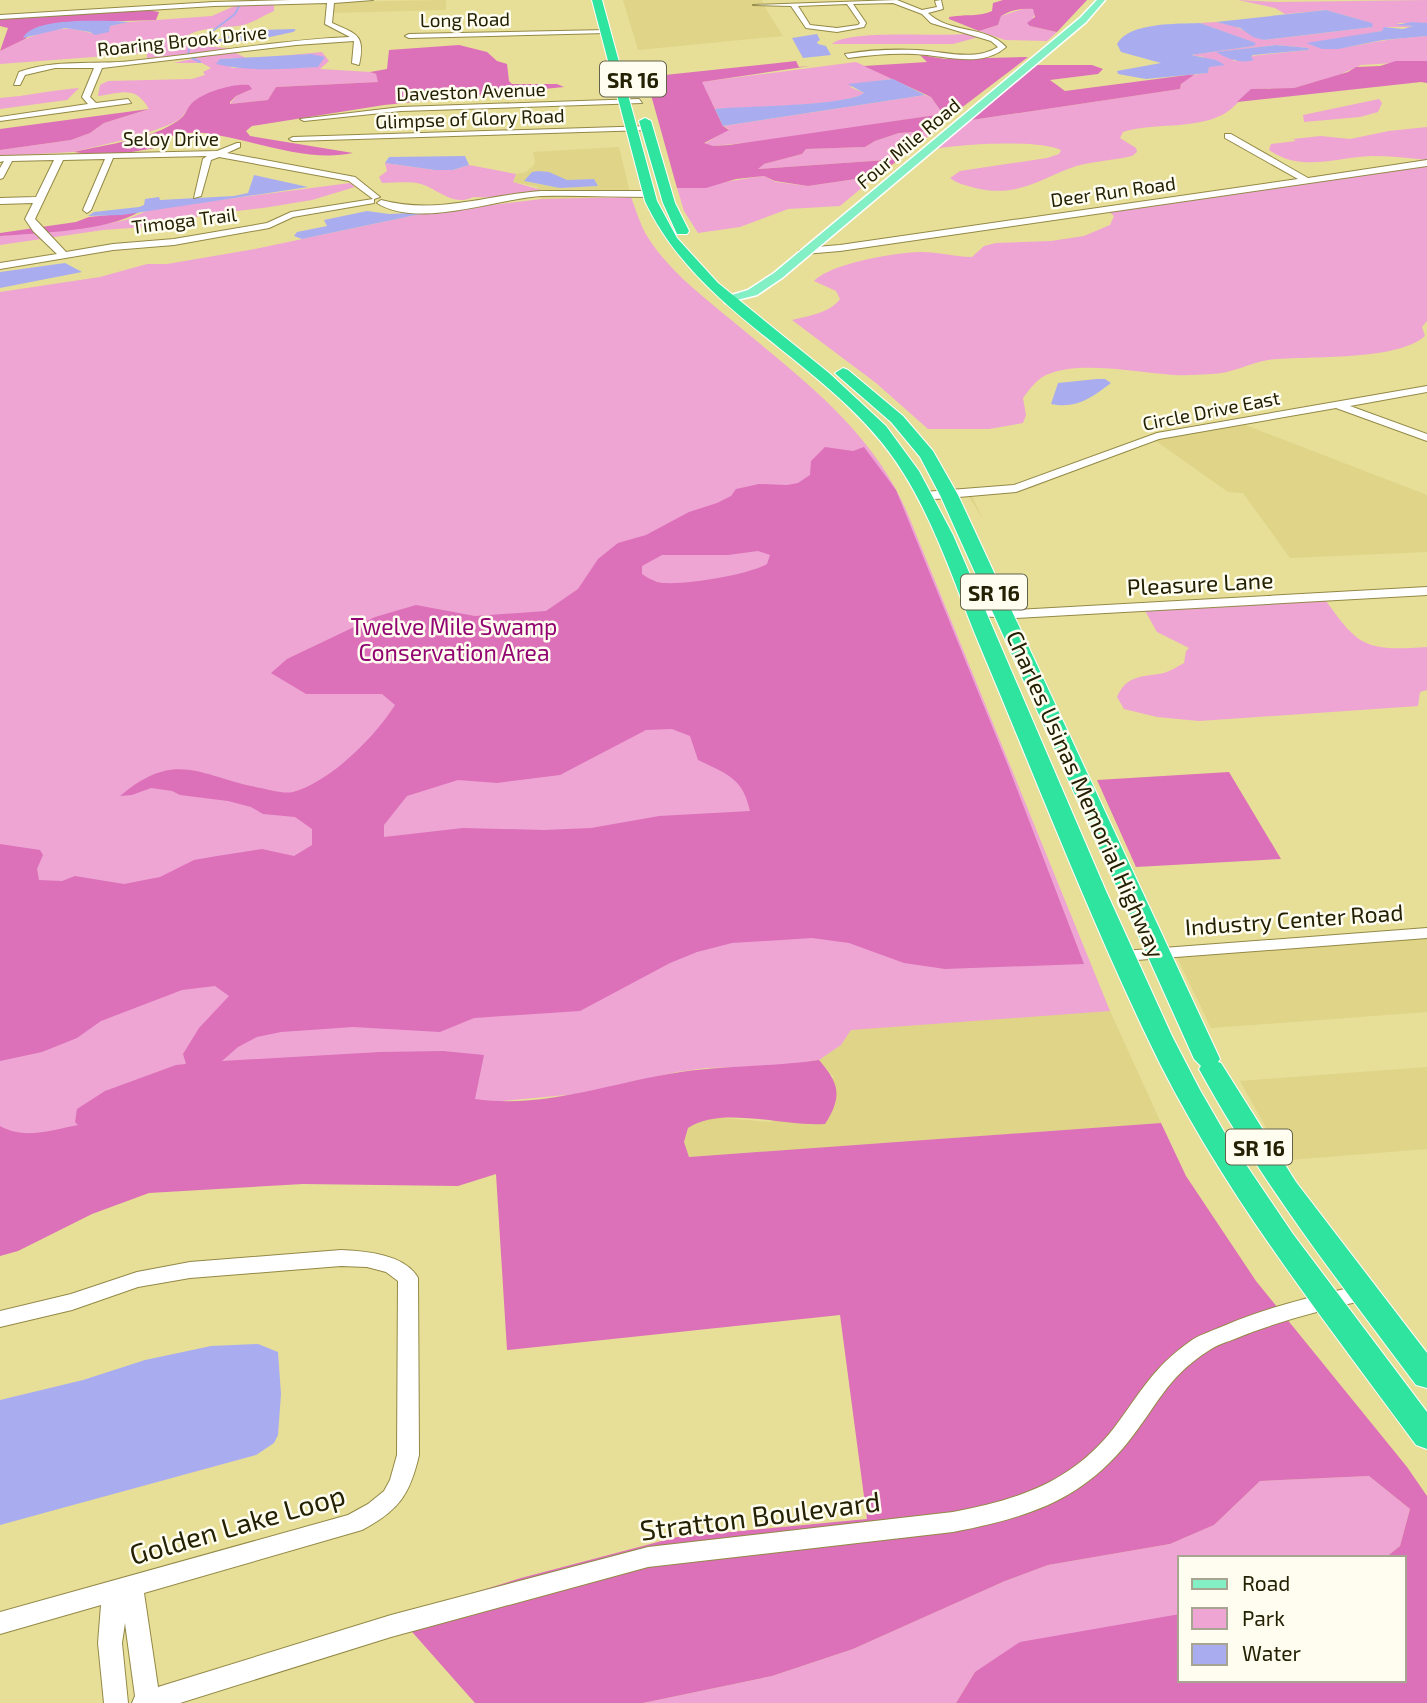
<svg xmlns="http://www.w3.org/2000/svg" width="1427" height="1703" font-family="'Exo 2',sans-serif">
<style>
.built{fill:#dfd487;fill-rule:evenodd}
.green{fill:#eea5d3;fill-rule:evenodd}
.forest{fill:#dc70b9;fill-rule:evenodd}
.water{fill:#a9adf0}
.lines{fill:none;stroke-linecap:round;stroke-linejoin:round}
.stream{stroke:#a9adf0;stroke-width:2}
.minor-casing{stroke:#938946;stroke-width:2}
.major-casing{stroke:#fff;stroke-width:3}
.highway-casing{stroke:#fff;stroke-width:2}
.minor{fill:#fff;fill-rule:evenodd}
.major{fill:#82efc5;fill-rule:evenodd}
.highway{fill:#2ee49e;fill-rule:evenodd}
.labels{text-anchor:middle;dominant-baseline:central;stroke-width:5;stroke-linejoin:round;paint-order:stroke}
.far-street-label{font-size:19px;fill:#242004;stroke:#fefdef}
.shield{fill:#fefdef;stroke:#65624a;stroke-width:2}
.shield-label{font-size:21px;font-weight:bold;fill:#242004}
.street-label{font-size:23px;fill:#242004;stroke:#fefdef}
.park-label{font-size:23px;fill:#910471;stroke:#fefdef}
.near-street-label{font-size:28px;fill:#242004;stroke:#fefdef}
</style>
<rect width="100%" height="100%" fill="#e7de98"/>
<path class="built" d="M446,0v10l-115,3 2,-11z
M623,0h139l2,5 -10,1h10l19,30 -145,14z
M619,147l12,50 -89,2 -9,-4 5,-8 -25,-5 3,-8 10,-2 7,-6 2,-4 -2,-10zM538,171l29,9 24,-1 6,7 -37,2 -33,-6z
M1240,423l187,72v57l-137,6 -47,-65 -15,-1 -72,-51 -6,-1 -118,48 -60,8 11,23 -17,-27 27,-2 44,-9 128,-46z
M1427,928v84l-216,16 -39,-81z
M1110,1011l51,112 -472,34 -5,-15 4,-14 12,-8 13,-3 58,5 63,-45 -15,-17 22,-15 13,-20z
M1427,1067v82l-138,11 -19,-25 -30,-54z"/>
<path class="green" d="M1238,0l40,2 149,-2v23h-31l17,4h-28l-3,4 -73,13c32,9 47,0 78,-4 13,-2 27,-3 40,-4v25l-66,4 -22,10 -45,13 -42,1c-10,8 -18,20 -30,26 -31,15 -67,7 -99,17l-3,6 16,10 1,4 -5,4c-21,5 -44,5 -64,13 -35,14 -54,28 -93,19 -10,-3 -17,-4 -25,-10l10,-7 87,-13 12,-4 2,-4c-24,-11 -105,-6 -132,0l36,-29 215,-32c2,-13 16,-15 28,-16l1,-6 -5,-10 -14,-2 64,-9 1,-3 -55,-20 16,-1 18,4 30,14 109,-13 -2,-4 -45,-13 -41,4 -10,-6zM1276,45l33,3 -1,2 -57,6 1,3 -18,2 -7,-10z
M274,3v8c-10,4 -19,11 -31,14 -18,4 -54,0 -63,19l46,4 20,10 -26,1 12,9 86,-1 -7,-13 -52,4 63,-6 7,9 -9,8 51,3 5,2 3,8 -103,5 -7,13 -39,4 6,-8 16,-7 -64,20 -8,10 -9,5 -35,13 -63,15 -73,4v-6l71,-10 19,-7 14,-10 45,-14c-14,-24 -26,-16 -51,-13l2,-11 8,-4 84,-2 13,-4 -2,-3 8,-4 -9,-5h-28l18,-4v-4l-45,3v-5l-147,11v-13c20,-10 40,-20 62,-22 19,-2 32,10 48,1l-2,-3 2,-1 19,-4 83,-6 27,-12z
M1026,8l7,1 2,4 -5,13 27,6 -10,9 -42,-1 -26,-9 19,-6 3,-9z
M966,34l13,3 -26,7h-121c17,-15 107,-7 134,-10z
M856,62l37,17 -31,4 -12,4 14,6c-15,13 -122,14 -149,16l-14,-27z
M79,88l-12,12 -67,9v-11c27,-2 52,-8 79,-10z
M925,95l6,2 12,17 -177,27 -53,5 -9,-2 25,-15 -6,-3z
M1379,99l3,4 -4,9 -18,5 -56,5 -1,-7z
M940,121l6,1 -46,37 -143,10 7,-5 38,-10 4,-5 59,-2 10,-6 24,-8 32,-2z
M1427,127v33c-18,-2 -37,-4 -55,-4 -37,1 -69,17 -103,-6l2,-6 25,-3 -3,-2 28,-3 29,3 39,-8z
M385,163l50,7h18l16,-5 47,9 -3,8 32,9 -39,7 -33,-1c-20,10 -33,-7 -52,-13 -12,-3 -26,-1 -39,-1l-3,-6 8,-6z
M1427,165v156l-5,6 3,9c-30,26 -116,19 -157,24 -19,3 -37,14 -57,14 -16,1 -32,2 -48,0 -34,-3 -85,-13 -117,1 -10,5 -16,14 -23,23l3,17 -3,8 -34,6h-61l-52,-46 -84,-63c16,-4 38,-7 48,-21l-4,-8 -22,-10c17,-18 84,-29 109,-29 16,0 32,5 49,5l12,-11 12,-3 55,-2 33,-5 26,-11 4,-9 -8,-7z
M764,176l12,6 32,4 68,-10 -36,30 -52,3 -48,18 -42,6 -14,-22 -7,-23c30,0 57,-9 87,-12z
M350,183l5,4 -43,13 -49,8 -52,6 -65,13 -43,3 -103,15v-9l100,-11 26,-5 25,-11z
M631,197c5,13 9,27 16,39 21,34 53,58 83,83 68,57 141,109 177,193l203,499 -259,19 -10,15 -22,15 -35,6 -78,2 -29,4 -90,21 -94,9 -493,87v-897l100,-15 47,-13h20l88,-15 175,-37 112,-13z
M1324,598c35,50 42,53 103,49v43l-7,2 -2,14 -219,15 -42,-4 -33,-8 -7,-12c10,-23 27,-20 47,-24 7,-2 14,-7 20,-10l2,-12 3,-3 -32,-16 -13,-23z
M1369,1476l41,33 -10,37 -15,12h-205v56l-205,58 -19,31h-313l129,-27 81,-27 152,-68 43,-16 122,-21 44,-19 46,-44z"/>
<path class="forest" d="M1003,0h84l-30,32 -27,-6 -3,-3 8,-6 -2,-8c-12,-1 -22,1 -32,7l-3,9 -19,6 -30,-12v-2c14,-3 32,0 43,-6l1,-8z
M147,10l12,2 -3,8 -97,3 -21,4 -13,12 -25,12 8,-23 -8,-2v-8z
M459,45l28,7 10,9 10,3 2,17 3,3h45l7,3 -180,18 -132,21 -6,5 4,5 103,17c-47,10 -101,-14 -149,-20 -14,-2 -29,2 -42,6l-2,8c-30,6 -56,10 -86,5 33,-8 77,-12 105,-32 7,-5 8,-12 13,-17 11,-11 42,-20 57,-18l3,4 -16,7 -6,6v2l38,-4 8,-13 102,-5 -2,-8 -6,-2 17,-3 2,-19z
M920,55l25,4 83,-2 -97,74 -32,2 -24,8 -10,6 -59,2 -4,5 -38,10 -6,5 142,-10 -24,17 -68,10 -33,-5 -11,-5 -28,3 -30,9h-29l-31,-111 150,-16 3,6 11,-1 -108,16 21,44 6,4 -25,13 9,3 16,-1 214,-31 -12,-17 -67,-31 63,-4z
M1396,61h31v22l-6,-1 -184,20 14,-13 43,-1 54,-16 8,-5 24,-1z
M1031,65h61l11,4 -5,5 -48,6 15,11 130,-17 -14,10 -1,5 -215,32z
M149,109l-45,14 -14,10 -19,7 -71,10v-21z
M139,212c-31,19 -102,21 -139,24v-3l76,-11 13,-5z
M825,447l28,4 11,-4 32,43 111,273 77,201 -139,5 -41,-6 -55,-20 -37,-5 -80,5 -35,9 -27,11 -90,48 -106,7 -34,14 -87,-5 -72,5 -24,5 -19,10 -16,14 158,-9 63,-1 41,4 -9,44c71,10 137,-17 206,-27 46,-7 92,-5 138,-12 20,23 24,36 6,64 -42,3 -103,-19 -137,4l-4,14 5,15 472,-34 25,53 70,105 151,186 20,29v207h-471l19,-31 45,-30 160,-28v66h224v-122h-19l15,-12 10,-37 -41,-33 -109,5 -46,44 -44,19 -122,21 -43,16 -152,68 -81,27 -129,27h-168l-77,-87 123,-38 156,-41 190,-18 -27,-204 -333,35 -11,-176 -38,12 -155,-2 -154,9 -57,21 -74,37 -18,5v-130c24,14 52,4 78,-1l-3,-3 2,-13 28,-18 71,-26 10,-1 -3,-10 16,-26 30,-32 -14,-10 -33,4 -81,31 -24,17 -35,14 -42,9v-217l40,6 3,5 -6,14 2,11 23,1 13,-5 49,8 36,-7 34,-17 23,-4 45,-7 32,7 18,-11v-16l-17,-12 -32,-3 -12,-7 -23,-6 -48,-6 -8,-4 -21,-3 -19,7 -12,1c57,-48 80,-19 141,-8 10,2 22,6 32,4 37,-10 82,-55 102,-87l-13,-11h-76l-35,-21 16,-14 88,-42 41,-12 59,11 71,-5 32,-22 20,-30 20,-16 28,-8 43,-23 28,-9 14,-7 5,-7 23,-5 28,1 11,-2 12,-8 1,-14zM758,551l12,4 -3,9c-18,11 -89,23 -110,18 -5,-2 -11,-5 -15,-8v-8l20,-11h66zM672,729l18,7 8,24c29,14 45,18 52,51l-91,5 -68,12 -47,2 -81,-2 -79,9v-12l23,-29 51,-16 39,3 63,-8 86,-45z
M1229,772l52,87 -145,8 -39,-87z"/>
<path class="water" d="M1326,10l46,13 1,4 -109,13 -11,-3 -13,-9 -24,-6z
M114,21l15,1 -19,4 -1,6 -14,3 -5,-3 -25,-4 -42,10c10,-20 70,-17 91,-17z
M1412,22l15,1v13l-44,4 -45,9h-16l-16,-6 76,-12 2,-4 19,2 10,-3 -18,-1z
M1200,23l56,20 -2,3 -63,9 25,5 9,5 -16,2 -1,6 -62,6 -28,-5 -1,-3 44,-8 -40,-11 -4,-8c12,-22 60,-20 83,-21z
M294,29l2,1 -3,2 -41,9 -42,1 20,-6 5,-5z
M817,34l3,6 -3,2 1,2 8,2 5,9 -28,3 -11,-20z
M1276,45l33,3 -1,2 -55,5 -2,2 3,3c-13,4 -26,-1 -38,-8z
M311,54l14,3 -7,10c-33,2 -70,5 -102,-3l4,-5z
M893,79l32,16 -202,31 -8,-17c28,-3 133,-3 149,-16l-16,-9z
M465,156l4,9 -16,5h-18l-50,-7 4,-6z
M538,171l11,1 18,8 27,-1 4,7 -38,2 -36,-7 8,-9z
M254,175l54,12 -186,28 -34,1 6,-4 45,-5 5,-2 1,-6 14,-2 1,3 74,-4 14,-3z
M367,211l22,3 41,-2 -128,27 -8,-3 3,-4 30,-6 -3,-6z
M65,263l17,9 -82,16v-16z
M1097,379h8l6,4c-20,15 -34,26 -60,21l7,-21z
M258,1344l20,8 3,42 -3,41 -4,8 -18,12 -256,70v-125l83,-20 62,-20 66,-14z"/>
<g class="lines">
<path class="stream" d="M188,55l1,-6 46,-35 5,-10
M190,57l10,5"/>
<g class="minor-casing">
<path id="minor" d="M291,0h82l-39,3 -2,20c24,11 34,11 27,42l-7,-2 2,-22 -58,4 -194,23 -12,29 6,6 32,-4 3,4 -131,18v-4l88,-13 -6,-7 12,-29h-39l-30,7 -5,10h-6l5,-13c36,-13 75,-7 112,-11 73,-7 146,-21 219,-24l-25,-13 2,-21 -113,3 -214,13v-4l214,-13z
M897,0l25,10 15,-3 -2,-6 6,-1 2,9 -15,4c21,21 58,12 78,34 -25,22 -62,8 -92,7 -22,-1 -44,1 -66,4l-3,-4c23,-4 49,-5 72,-4 26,1 57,12 81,-3l-7,-6 -60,-18 -9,-9 -29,-11 -40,1 13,19 -2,4 -27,5 -31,-4 -15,-22 -38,-1zM847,4l13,19 -2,2 -21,3 -27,-3 -12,-19z
M608,30l-2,3 -197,5 -4,-2 4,-2z
M639,99l3,4 -241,8 -97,10 -4,-2 101,-12z
M651,126l-3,4 -355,11 -4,-2 4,-2z
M1225,134h6l77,44 119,-18v6l-587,85 -36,3 -5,-3 5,-3 36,-3 458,-66 -73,-41z
M237,143h3v4l-13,6 128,24 25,20 -6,2v4l-81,14 -24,11 -95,17 -61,5 -113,19v-6l57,-9 -24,-23 -8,-12 8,-16 -33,1v-6l36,-1 18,-37 -42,1 -9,17 -3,1v-11l4,-7 -4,1v-6l217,-5zM207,156l-4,3 -9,39 7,-2 10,-36 8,-3 130,24 24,18 -82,13 -24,11 -93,16 -61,5 -47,8 -31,-33 28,-59 42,-1 -22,51 4,3 4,-3 22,-52z
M541,191h109l4,3 -4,3c-36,0 -72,-2 -109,-1 -46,3 -123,33 -164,7l4,-3c56,15 104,-5 160,-9z
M1427,386v6l-77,14 77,28v7l-91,-33 -177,31 -143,53 -92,8 -6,-4 6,-4 90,-7 143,-52z
M1427,587v8l-411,23 -41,-2 -7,-4 7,-4 41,2z
M1427,928v10l-304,23 -8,-5 8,-5z
M341,1250c24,1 64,4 77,28l1,177c-9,40 -21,56 -57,75l-218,63 14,94 233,-72 257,-68 305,-35c65,-12 119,-30 161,-84 28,-37 38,-60 78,-88 9,-6 23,-10 34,-15 44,-19 91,-29 138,-41l7,2 3,6 -3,6 -7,2c-43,11 -86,21 -127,38 -10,4 -21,7 -29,13 -42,27 -51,55 -80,91 -48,60 -103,76 -175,90l-305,35 -257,70 -211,66h-48l3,-7 -10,-73 -3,20 6,60h-24l-6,-60 3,-38 -101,29v-22l348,-97 20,-11 16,-13 6,-11 7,-25 1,-174 -12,-9 -19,-5 -26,-1 -151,12 -52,9 -66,23 -72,17v-16l71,-17 66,-22 53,-10z"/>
</g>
<g class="major-casing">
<path id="major" d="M1097,0h8l-19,22 -304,256 -25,17 -32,8v-6l23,-7 26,-17 306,-255z"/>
</g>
<g class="highway-casing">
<path id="highway" d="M592,0h10l55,201 20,37 41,45 111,90 57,53 33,45 34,64 153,356 66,145 28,54 26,45 67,99 134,178v37l-11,-4c-97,-132 -200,-261 -270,-410 -60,-126 -110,-256 -164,-384 -25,-59 -44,-122 -78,-177 -67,-110 -204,-155 -259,-273z
M645,118l6,3 24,82 14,28 -2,3h-10l-14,-31 -24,-82z
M843,368l5,2 55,46 30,35 25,44 262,564 -2,3 3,1 75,119 131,171v35l-11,-3c-77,-103 -155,-203 -217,-316l2,-3 -7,-7 -254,-564 -20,-38 -29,-35 -53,-46 -3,-3z"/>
</g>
<use href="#minor" class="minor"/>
<use href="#major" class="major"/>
<use href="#highway" class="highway"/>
</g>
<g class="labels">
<g class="far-street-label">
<text transform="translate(465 19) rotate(-1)">Long Road</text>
<text transform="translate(182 40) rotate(-6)">Roaring Brook Drive</text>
<text transform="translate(471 91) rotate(-2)">Daveston Avenue</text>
<text transform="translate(470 118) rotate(-2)">Glimpse of Glory Road</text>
<text x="171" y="138">Seloy Drive</text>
<text transform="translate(908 143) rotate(-40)">Four Mile Road</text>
<text transform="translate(1113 191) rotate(-8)">Deer Run Road</text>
<text transform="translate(184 220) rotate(-7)">Timoga Trail</text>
<text transform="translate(1211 410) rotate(-11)">Circle Drive East</text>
</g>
<g class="shield">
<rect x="600" y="61.5" width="66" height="35" rx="5"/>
<rect x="961" y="574.5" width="66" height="35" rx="5"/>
<rect x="1226" y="1129.5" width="66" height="35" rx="5"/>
</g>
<g class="shield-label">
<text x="633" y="79">SR 16</text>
<text x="994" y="592">SR 16</text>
<text x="1259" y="1147">SR 16</text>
</g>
<g class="street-label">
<text transform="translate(1200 583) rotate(-3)">Pleasure Lane</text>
<text transform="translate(1086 794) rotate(66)">Charles Usinas Memorial Highway</text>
<text transform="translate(1294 919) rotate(-4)">Industry Center Road</text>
</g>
<g class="park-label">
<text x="454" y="626">Twelve Mile Swamp<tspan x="454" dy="26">Conservation Area</tspan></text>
</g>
<g class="near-street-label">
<text transform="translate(760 1515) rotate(-7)">Stratton Boulevard</text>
<text transform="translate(237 1524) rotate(-16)">Golden Lake Loop</text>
</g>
</g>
<rect x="1178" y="1556" width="228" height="126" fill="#fefdef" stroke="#a7a591" stroke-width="2"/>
<rect x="1192" y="1579" width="35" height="10" fill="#82efc5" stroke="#a7a591" stroke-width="2"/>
<text x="1242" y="1591" font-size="21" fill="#242004">Road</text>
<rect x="1192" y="1608" width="35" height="21" fill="#eea5d3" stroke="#a7a591" stroke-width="2"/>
<text x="1242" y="1626" font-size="21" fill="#242004">Park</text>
<rect x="1192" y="1644" width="35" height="21" fill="#a9adf0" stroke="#a7a591" stroke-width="2"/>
<text x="1242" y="1661" font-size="21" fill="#242004">Water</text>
</svg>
